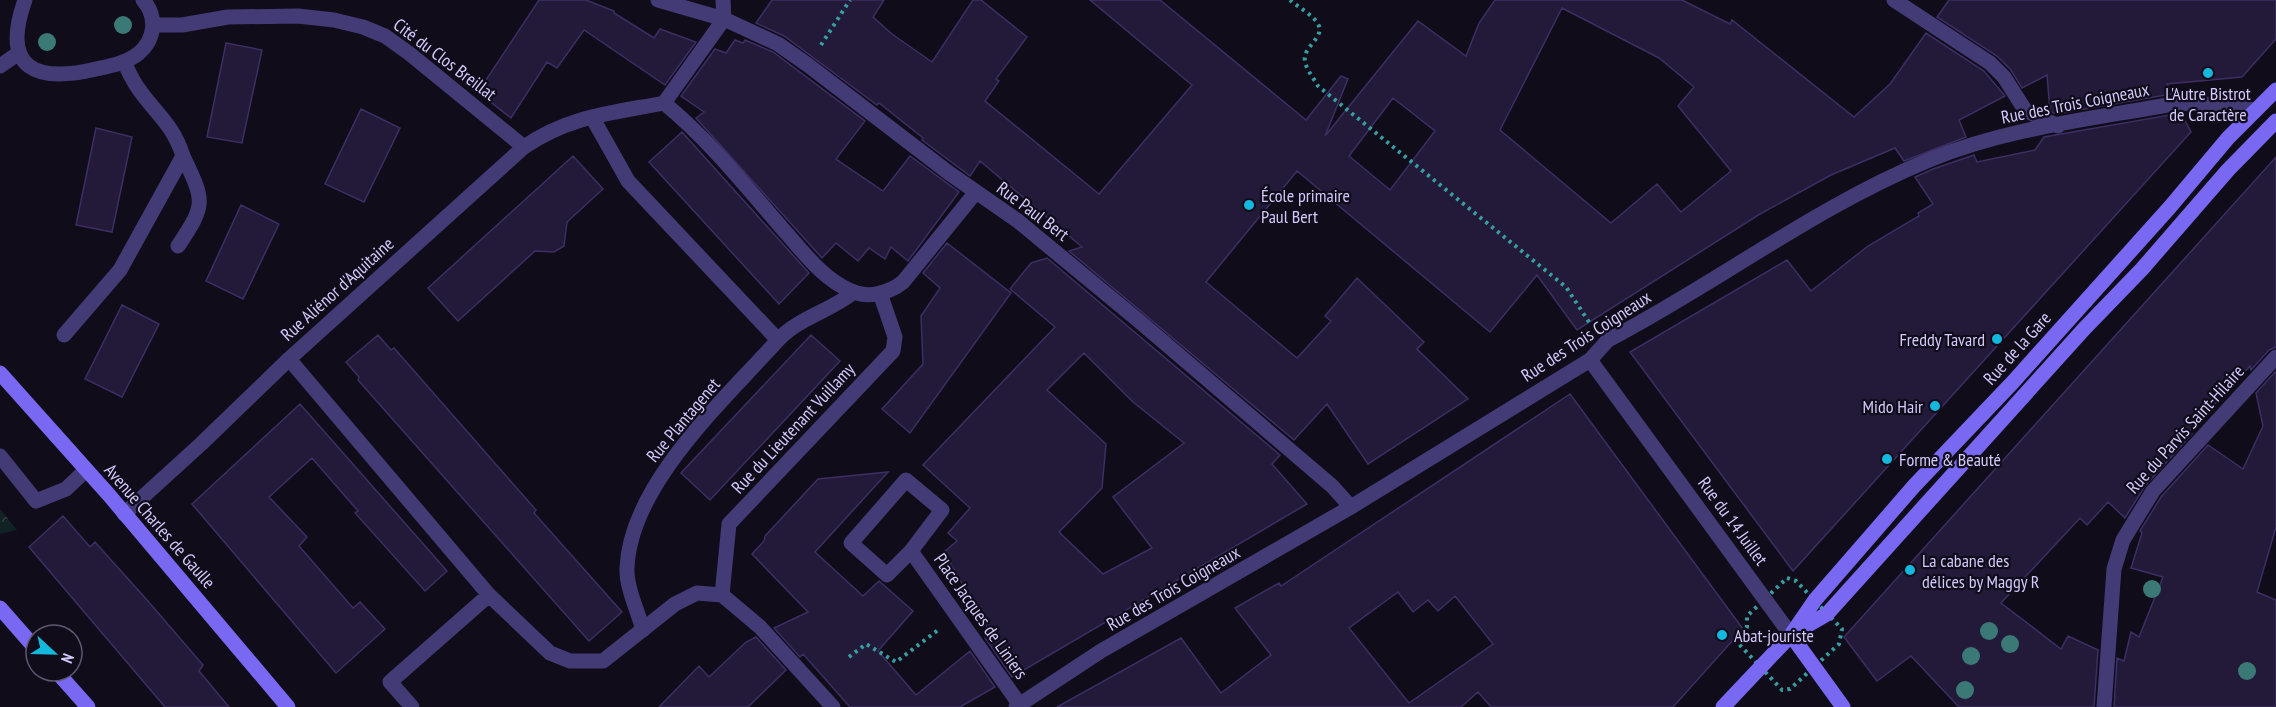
<svg xmlns="http://www.w3.org/2000/svg" width="2276" height="707" font-family="'PT Sans Narrow',sans-serif">
<style>
.forest{fill:url(#forest-crowns)}
.building{fill:#231a39;stroke:#3d2e63;stroke-width:1.5;fill-rule:evenodd}
.lines{fill:none;stroke-linecap:round;stroke-linejoin:round}
.path{stroke:#369fa2;stroke-width:4;stroke-dasharray:3 4.5;stroke-linecap:butt}
.lane{stroke:#423b75;stroke-width:15}
.street{stroke:#423b75;stroke-width:15}
.secondary{stroke:#7868f2;stroke-width:15}
.tree{fill:#3a7975}
.poi-dot{fill:#12b8dd;stroke:#100c1a;stroke-width:2}
.labels{text-anchor:middle;dominant-baseline:central;stroke-width:4.5;stroke-linejoin:round;paint-order:stroke}
.street-label{font-size:18px;fill:#d3c9fb;stroke:#100c1a}
.poi-label{font-size:18px;fill:#d3c9fb;stroke:#100c1a;text-anchor:start}
</style>
<defs>
<pattern id="forest-crowns" width="20" height="18" patternUnits="userSpaceOnUse" patternTransform="scale(1.5)"><rect width="20" height="18" fill="#102223"/><path d="M2 6a3 3 0 1 1 6 0M12 15a3 3 0 1 1 6 0" fill="none" stroke="#324144"/></pattern>
</defs>
<rect width="100%" height="100%" fill="#100c1a"/>
<path class="forest" d="M0,509l17,21 -17,4z"/>
<path class="building" d="M539,0h47l28,11v2l40,25 6,-9 36,13 -31,43 -81,-55 -27,38 -10,-6 -36,56 -33,-26z
M772,0h112l-11,17 19,17 40,28 41,-62h8l46,37 -31,42 3,2 -14,20 114,93 93,-109 -102,-85h70l146,120 35,-44 7,3 -23,57 93,-115 48,35 13,-33 16,-23h187l48,24 2,-4 122,97 36,-33 36,-51 58,38 21,25 -46,24 7,17 -62,24 -9,-13 -64,27 -71,39 -183,116 -40,-55 -47,57 -193,-161 -91,111 91,76 34,-37 -6,-5 32,-38 67,64 -7,7 51,50 -100,65 -41,-60 -33,36 -225,-189 13,-4 -102,-86 -10,15 -48,-36 1,-2 -44,-35 -2,2 -93,-69 -28,-13zM1562,8l97,50 35,29 -16,19 53,65 -50,41 -24,-28 -46,39 -111,-93zM1393,98l42,33 -45,59 -41,-34z
M1949,0h327v39l-34,38 -75,7 5,10 -116,20 -6,-3 -3,-36 -25,13 -11,-18 -14,-14 -60,-39z
M735,40l8,3 2,-3 28,12 92,69 -29,38 47,32 27,-35 49,36 -51,69 -17,-14 -6,12 -16,-11 -11,13 -22,-18 -14,15 -126,-140 8,-6 -23,-16 34,-47 11,4z
M226,43l36,7 -20,93 -35,-6z
M361,109l39,19 -36,74 -39,-18z
M2181,113l10,19 -398,439 -163,-219 157,-92 24,31 57,-45 51,-30 -1,-3 15,-9 -18,-27 18,-8 41,-14 3,7 58,-12 9,-13z
M96,128l36,9 -20,95 -36,-7z
M682,132l127,141 -30,31 -130,-142z
M573,156l30,33 -36,33 -3,24 -10,6 -19,-1 -77,70 -30,-33z
M2276,157v190l-7,3 -18,20 -1,-4 -61,66 3,2 -47,52 -20,32 -17,-16 -21,23 -7,-7 -79,85 60,46 7,-13 30,14 -4,57h-135l-48,-51 -34,25 -33,-44z
M241,205l38,19 -36,75 -37,-18z
M947,243l64,50 -101,140 -28,-24 41,-45 -2,-48 19,-28 -17,-15z
M1047,258l233,197 -8,9 35,40 -295,173 -27,-39 6,-4 -47,-82 13,-11 -9,-8 22,-25 -47,-43 132,-138 -45,-38 21,-26zM1084,353l49,49 51,41 -71,54 39,51 -49,26 -44,-42 43,-44 4,-44 -59,-54z
M122,305l37,19 -37,73 -37,-18z
M378,335l13,15 3,-2 142,162 -2,3 88,99 -33,29 -231,-261 1,-3 -13,-15z
M811,335l29,26 -130,139 -29,-27z
M2276,371v156l-19,65 19,8v107h-162l3,-49 7,3 7,-29 8,5 24,-60 -32,-9 11,-35 -2,-2 21,-34 47,-52 35,24 20,-43 -7,-33z
M1570,394l173,235 -70,78h-182l-13,-15 -17,15h-404l124,-69 40,55 50,-38 -36,-47 44,-25 2,3zM1398,592l15,20 15,-12 10,11 17,-15 38,48 -84,59 -60,-75z
M300,404l147,167 -22,20 -70,-78 3,-2 -46,-53 -43,39 38,40 -8,9 54,62 7,-6 25,27 -49,44 -144,-169z
M888,472l-73,80 48,44 16,-15 34,30 -35,40 38,44 54,-44 25,36 -35,20h-110l-47,-53 -3,3 -26,-29 34,-16 -56,-58 12,-13 1,-5 53,-57z
M63,516l27,31 5,-5 52,58 56,65 -4,6 30,36h-64l-136,-160z
M756,637l30,33 -38,37h-89l40,-41 10,11 37,-35z"/>
<g class="lines">
<path class="path" d="M1290,0c8,7 23,15 28,24 8,13 -16,23 -13,37 1,8 9,18 13,25l248,201 25,38
M821,45l29,-45
M1787,578l9,3 46,48 -3,15 -49,45 -8,1 -44,-47 9,-16v-11z
M849,657l17,-13 30,18 42,-32"/>
<path class="lane" d="M0,66l13,-9
M592,117l36,64 150,159c22,-23 51,-28 76,-48
M178,246c28,-42 27,-44 5,-90
M64,335l56,-65 63,-114c-10,-32 -28,-43 -45,-68 -6,-8 -10,-18 -14,-26
M0,456l36,45 30,-12 20,-19
M906,480l36,30 -31,41 -24,24 -36,-32z
M911,551l109,154
M722,595l7,-71 164,-173 2,-14 -15,-44
M643,630c-5,-19 -17,-43 -16,-62 3,-83 97,-168 151,-228"/>
<path class="street" d="M25,0c-25,70 12,83 71,69 14,-3 31,-6 43,-16 17,-15 18,-37 4,-53
M658,0l66,19 54,25 30,21 141,108 69,48 121,100 193,165 19,21
M723,0l1,19
M1894,0l96,63 14,14 21,33 33,16
M154,25h28l46,-8 70,-1 36,4 29,7 22,9 25,18 114,93
M664,103c44,36 80,81 117,124 21,23 40,51 70,64 17,8 38,2 52,-9l73,-90
M289,359l200,236 61,58 20,8h33l72,-57 22,-11 25,2 38,32 73,80
M1590,360l201,275
M124,514l77,-70 88,-85 235,-212c45,-31 88,-34 140,-44l60,-84
M412,707l-22,-25 99,-87
M1016,707l85,-56 250,-144 239,-147 18,-20c109,-57 207,-133 321,-180 78,-32 162,-41 244,-56l22,-1 59,7
M2104,707l10,-138 9,-29 30,-49 123,-134"/>
<path class="secondary" d="M0,373l109,122 179,212
M0,608l36,41
M1796,632l31,-18 257,-285 58,-60 86,-99 48,-49
M1791,635l52,72
M56,671l32,36
M1723,707l68,-72 24,-35 99,-114 99,-104 157,-175 58,-69 48,-48"/>
</g>
<g class="tree">
<circle cx="123" cy="25" r="9"/>
<circle cx="47" cy="42" r="9"/>
<circle cx="2152" cy="589" r="9"/>
<circle cx="1989" cy="631" r="9"/>
<circle cx="2010" cy="644" r="9"/>
<circle cx="1971" cy="656" r="9"/>
<circle cx="2247" cy="671" r="9"/>
<circle cx="1965" cy="690" r="9"/>
</g>
<g class="poi-dot">
<circle cx="2208" cy="73" r="6"/>
<circle cx="1249" cy="205" r="6"/>
<circle cx="1997" cy="339" r="6"/>
<circle cx="1935" cy="406" r="6"/>
<circle cx="1887" cy="459" r="6"/>
<circle cx="1910" cy="570" r="6"/>
<circle cx="1722" cy="635" r="6"/>
</g>
<g class="labels">
<g class="street-label">
<text transform="translate(445 59) rotate(37)">Cité du Clos Breillat</text>
<text transform="translate(2075 103) rotate(-11)">Rue des Trois Coigneaux</text>
<text transform="translate(1033 211) rotate(37)">Rue Paul Bert</text>
<text transform="translate(337 289) rotate(-42)">Rue Aliénor d'Aquitaine</text>
<text transform="translate(1586 336) rotate(-33)">Rue des Trois Coigneaux</text>
<text transform="translate(2017 348) rotate(-48)">Rue de la Gare</text>
<text transform="translate(683 420) rotate(-50)">Rue Plantagenet</text>
<text transform="translate(793 428) rotate(-47)">Rue du Lieutenant Vuillamy</text>
<text transform="translate(2185 429) rotate(-48)">Rue du Parvis Saint-Hilaire</text>
<text transform="translate(1733 521) rotate(54)">Rue du 14 Juillet</text>
<text transform="translate(160 526) rotate(49)">Avenue Charles de Gaulle</text>
<text transform="translate(1173 588) rotate(-30)">Rue des Trois Coigneaux</text>
<text transform="translate(981 616) rotate(55)">Place Jacques de Liniers</text>
</g>
<g class="poi-label">
<text x="2208" y="93" text-anchor="middle">L'Autre Bistrot<tspan x="2208" dy="21">de Caractère</tspan></text>
<text x="1261" y="195">École primaire<tspan x="1261" dy="21">Paul Bert</tspan></text>
<text x="1985" y="339" text-anchor="end">Freddy Tavard</text>
<text x="1923" y="406" text-anchor="end">Mido Hair</text>
<text x="1899" y="459">Forme &amp; Beauté</text>
<text x="1922" y="560">La cabane des<tspan x="1922" dy="21">délices by Maggy R</tspan></text>
<text x="1734" y="635">Abat-jouriste</text>
</g>
</g>
<g transform="translate(54 653) rotate(112)"><circle r="28" fill="#100c1a" stroke="#5e5874" stroke-width="1.5"/>
<path d="M0-4.5L10 22L0 15L-10 22Z" fill="#12b8dd"/>
<text y="-9" font-size="16" font-weight="bold" text-anchor="middle" fill="#d3c9fb">N</text>
</g>
</svg>
